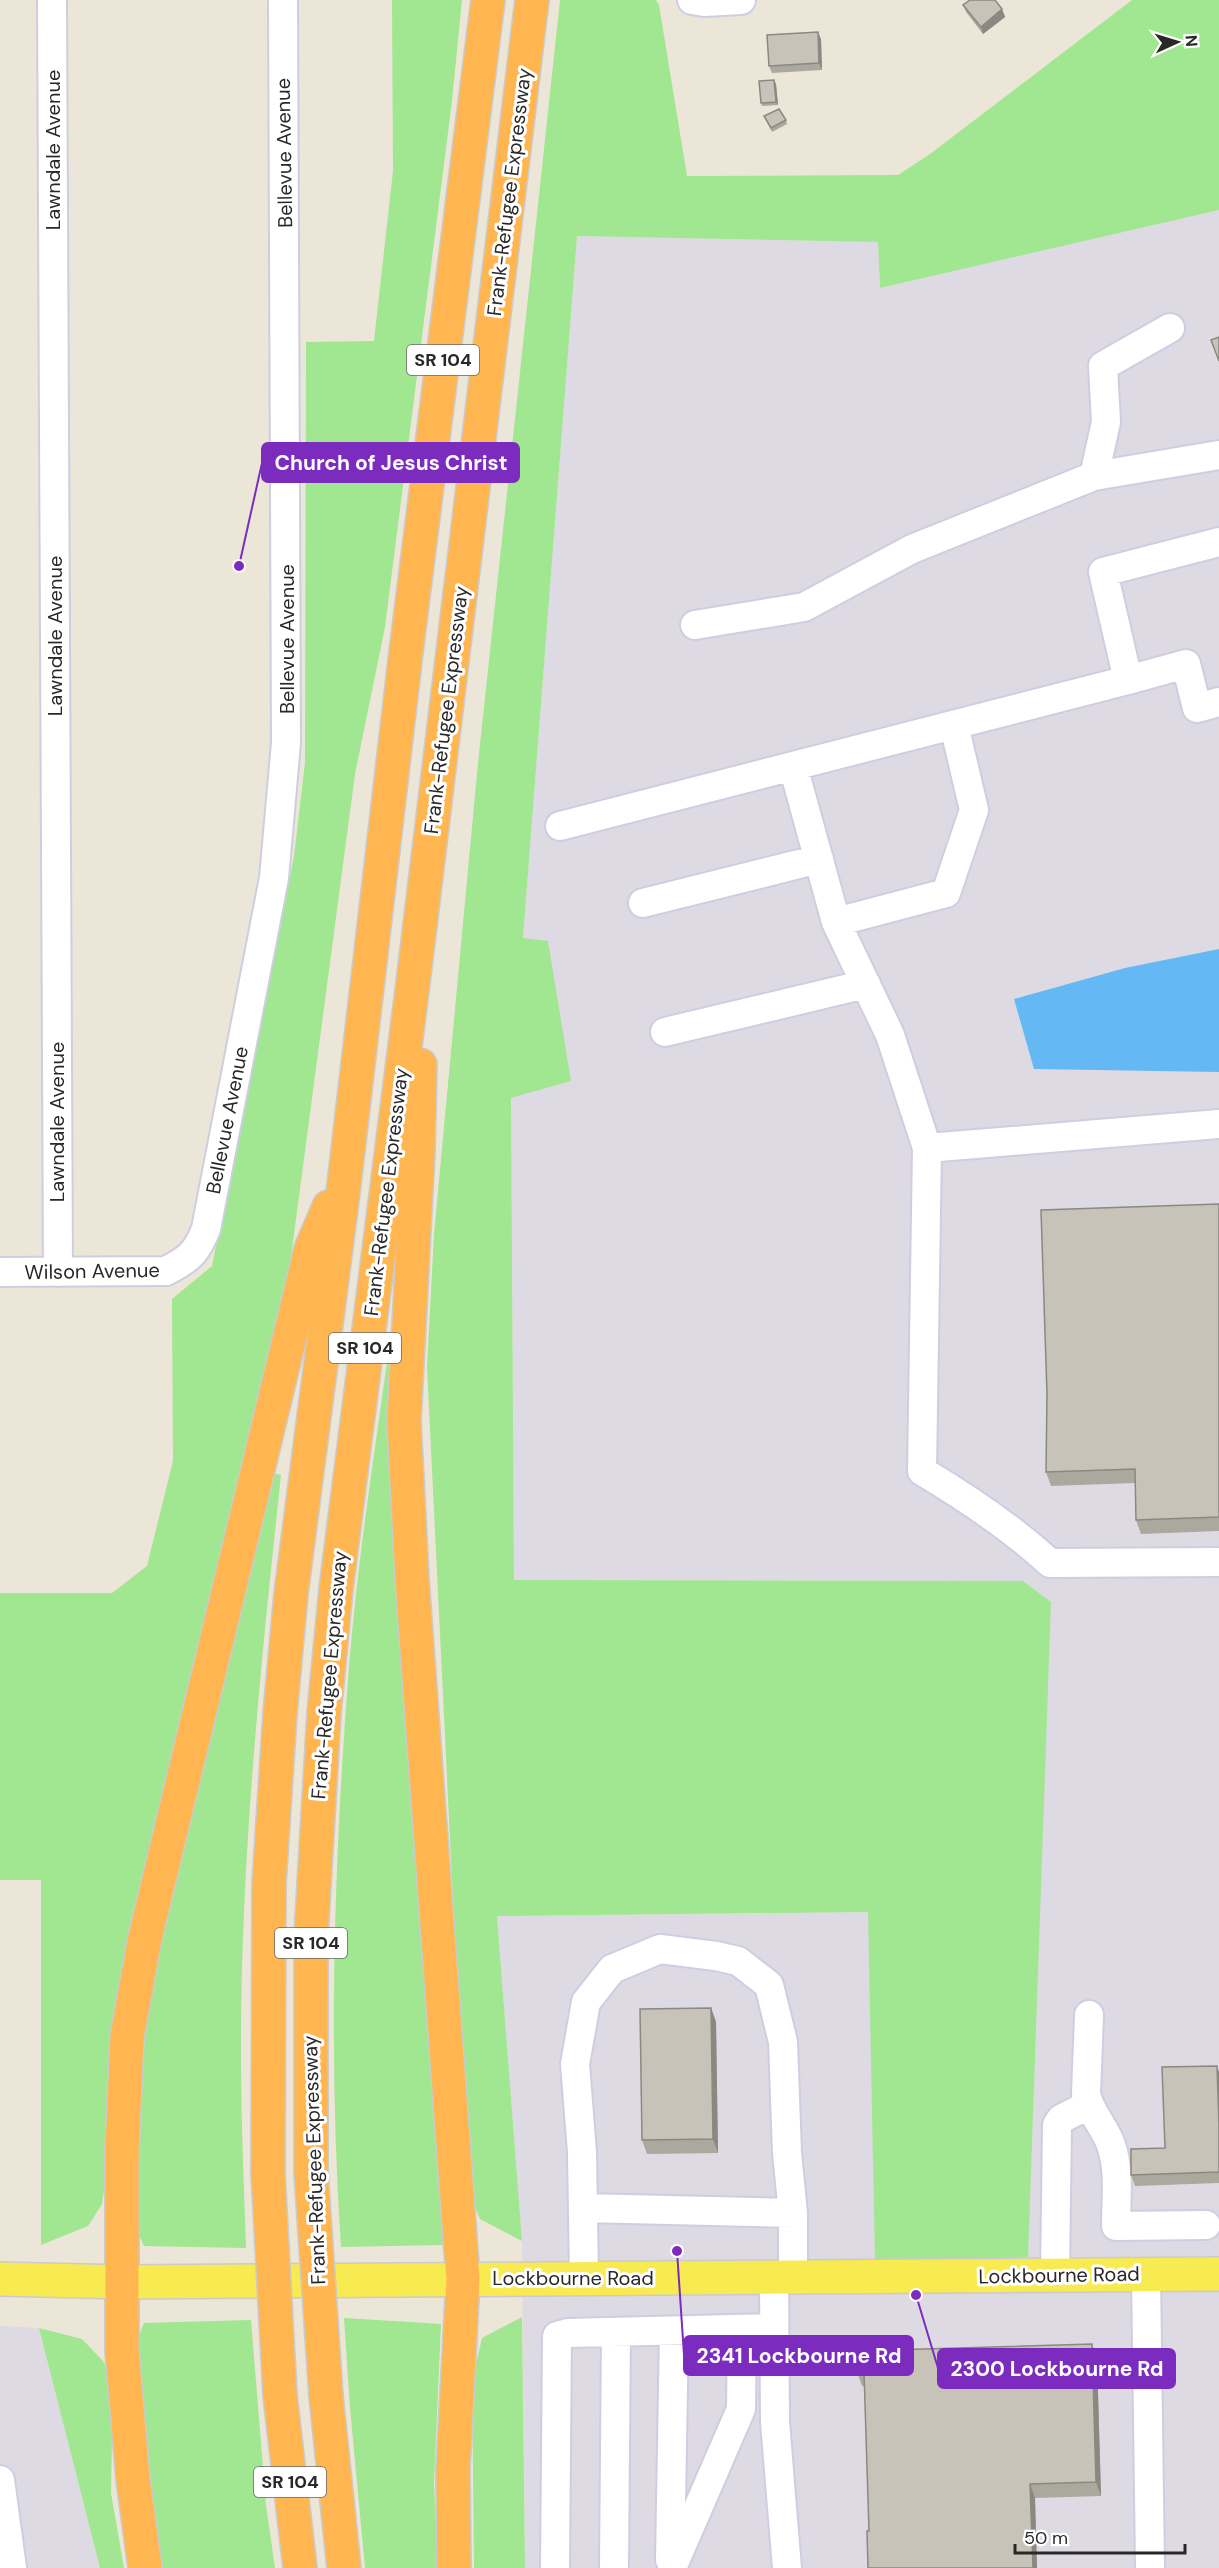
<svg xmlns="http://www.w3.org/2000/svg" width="1219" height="2568" font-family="'DM Sans',sans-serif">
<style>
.industrial{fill:#dedae3}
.green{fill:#a1e691}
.water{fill:#64b9f4}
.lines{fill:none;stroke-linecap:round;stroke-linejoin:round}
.minor-casing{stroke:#cecee2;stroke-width:32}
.major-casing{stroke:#cbcbcb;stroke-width:36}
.highway-casing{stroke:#cbcbcb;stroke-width:36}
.minor{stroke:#fff;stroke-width:28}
.major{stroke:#f8ea51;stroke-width:33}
.highway{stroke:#ffb650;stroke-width:33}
.highway-bridge-casing{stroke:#cbcbcb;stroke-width:36;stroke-linecap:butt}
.highway-bridge{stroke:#ffb650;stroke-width:33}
.wall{fill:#aba89e}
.shaded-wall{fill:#8b8881}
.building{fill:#c7c3b8;stroke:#8b8881;stroke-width:1.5}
.labels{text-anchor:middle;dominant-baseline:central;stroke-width:6;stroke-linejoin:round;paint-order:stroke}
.shield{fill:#fff;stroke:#686868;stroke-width:1.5}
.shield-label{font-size:18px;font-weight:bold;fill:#282828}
.street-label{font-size:20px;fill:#282828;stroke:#fff}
.leader{fill:none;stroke:#7b2cbf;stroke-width:2}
.callout-dot{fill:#7b2cbf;stroke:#fff;stroke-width:2}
.callout{fill:#7b2cbf;stroke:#7b2cbf;stroke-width:2}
.callout-label{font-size:21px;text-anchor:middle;font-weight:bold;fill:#fff}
</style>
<rect width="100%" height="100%" fill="#ece6d8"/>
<path class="industrial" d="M1219,210v2358h-694l-3,-327 -25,-325 372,-4 6,350 176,-660 -28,-21 -509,-1 -3,-482 60,-17 -48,-143 54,-702 301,6 2,46z
M0,2326l39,2 61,240h-100z"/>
<path class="green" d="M392,0h70l-10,101 -67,526 -30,147 -68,513 -117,490 -48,187 -12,83 -1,111 -7,46 -14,22 -47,19v-365h-41v-287h112l35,-27 26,-105 -1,-162 40,-33 82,-410 11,-93 1,-421 68,-1 19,-170z
M560,0h96l3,5 28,171 211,-1 32,-21 202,-154h87v210l-339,78 -2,-46 -301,-6 -54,702 25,3 23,140 -60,17 3,482 509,1 28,21 -23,655 -153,5 -7,-350 -371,4 25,325 -42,-22 -13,-31 -40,-821 7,-133 44,-471z
M397,1327l53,901 -8,17 -101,2c-13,-193 -7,-388 8,-580 9,-112 27,-223 42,-334z
M273,1473l8,2c-21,195 -41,391 -40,587 0,62 3,124 5,186l-102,-2 -4,-9 -2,-103 9,-124 18,-94z
M522,2317l3,251h-51l-2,-186 10,-44z
M344,2318l97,6 -7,160 4,84h-73l-15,-160z
M251,2320l15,185 9,63h-115l-26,-219 10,-26z
M39,2328l43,11 21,22 10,21 -2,111 13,75h-24z"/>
<path class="water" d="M1219,949v123l-185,-3 -20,-70 111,-31z"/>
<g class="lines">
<g class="minor-casing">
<path id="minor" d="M52,0l6,1272
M692,0l12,2 37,-2
M1094,476l12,-54 -3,-56 67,-38
M1219,542l-116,30 25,108 58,-16 11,44 22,-6
M695,625l109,-18 108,-58 182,-73 125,-21
M793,766l43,156 54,113 37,113
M560,826l568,-146
M643,903l176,-44
M836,922l110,-29 28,-83 -20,-85
M665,1032l201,-48
M1219,1124l-292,24 -5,323c45,27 89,56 128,92l169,-1
M0,1272l166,-1c23,-12 30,-17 40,-42l68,-351 12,-135 -3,-743
M1089,2015l-3,79c4,19 19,33 25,51 9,25 5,55 5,81l90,-1
M583,2208l210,5
M1146,2274l4,294
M1055,2275l2,-150 4,-6 27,-14
M774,2277l1,145 12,146
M584,2278l-2,-126 -7,-88 11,-62 26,-33 48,-20 56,7 22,5 31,24 14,57 4,111 6,60v64
M0,2480l12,88
M670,2560l4,-229
M555,2568l2,-232 11,-3 206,-5
M614,2568l2,-236
M672,2568l69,-159 1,-80"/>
</g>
<g class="major-casing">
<path id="major" d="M0,2279l124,3 1095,-8"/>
</g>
<g class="highway-casing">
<path id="highway" d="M420,1065l-2,87 -14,269 8,158 51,700 -10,190 1,99
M311,2172v-236l13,-223 12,-124 77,-606 119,-983
M268,2173l1,-289 11,-170 11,-120 52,-401 63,-541 82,-652
M280,2395l20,173
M326,2396l18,172
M145,2568l-12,-89 -11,-128v-201l5,-113 18,-99 166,-689 18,-42"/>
</g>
<use href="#minor" class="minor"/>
<use href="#major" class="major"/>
<use href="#highway" class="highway"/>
<g class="highway-bridge-casing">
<path id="highway-bridge" d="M311,2172l15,224
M268,2173l12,222"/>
</g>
<use href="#highway-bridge" class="highway-bridge"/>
</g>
<path class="wall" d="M963,5l39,4 3,8 -22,17 -17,-22z
M821,39l1,31 -50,3 -3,-7z
M776,84l2,21 -16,1 -1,-3z
M764,116l22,4 1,4 -15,8z
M1219,1204v327l-78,3 -5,-14 -1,-37 -84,3 -5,-14z
M711,2008l5,14 2,131 -71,1 -5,-14z
M1217,2066l2,6v111l-84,3 -4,-11 34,-27z
M1097,2358l4,138 -66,2 2,70h-169l1,-37 -4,-145h-3l-5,-14z"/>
<path class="shaded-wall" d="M1002,9l3,8 -22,17 -2,-7z
M818,32l3,7 1,31 -3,-7z
M774,80l2,4 2,21 -2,-3z
M711,2008l5,14 2,131 -5,-14z
M1217,2066l2,6v52z
M1092,2344l5,14 4,138 -5,-14z
M1030,2484l5,14 2,70h-4z"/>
<path class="building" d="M970,0h25l7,9 -21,18 -18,-22z
M818,32l1,31 -50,3 -2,-31z
M774,80l2,22 -15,1 -2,-22z
M779,109l7,11 -15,8 -7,-12z
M1219,337v24l-8,-21z
M1219,1204v313l-83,3 -1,-51 -89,3 1,-78 -6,-184z
M711,2008l2,131 -71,1 -2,-131z
M1217,2066l2,58v48l-88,3v-26l34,-1 -3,-81z
M1092,2344l4,138 -66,2 3,84h-165l-1,-37h2l-5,-159h-7l-1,-21z"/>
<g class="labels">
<g class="shield">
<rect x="407" y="345" width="72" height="30" rx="4.5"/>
<rect x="329" y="1333" width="72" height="30" rx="4.5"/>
<rect x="275" y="1928" width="72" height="30" rx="4.5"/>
<rect x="254" y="2467" width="72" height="30" rx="4.5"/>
</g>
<g class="shield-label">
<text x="443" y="360">SR 104</text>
<text x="365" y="1348">SR 104</text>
<text x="311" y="1943">SR 104</text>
<text x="290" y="2482">SR 104</text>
</g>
<g class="street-label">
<text transform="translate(53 150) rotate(-90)">Lawndale Avenue</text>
<text transform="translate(284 153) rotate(-91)">Bellevue Avenue</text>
<text transform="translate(509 192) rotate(-83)">Frank-Refugee Expressway</text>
<text transform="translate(55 636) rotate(-90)">Lawndale Avenue</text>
<text transform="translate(287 639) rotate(-90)">Bellevue Avenue</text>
<text transform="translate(446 710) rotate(-83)">Frank-Refugee Expressway</text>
<text transform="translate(227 1120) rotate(-79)">Bellevue Avenue</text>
<text transform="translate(57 1122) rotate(-90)">Lawndale Avenue</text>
<text transform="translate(386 1192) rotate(-83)">Frank-Refugee Expressway</text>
<text transform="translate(92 1271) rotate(-1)">Wilson Avenue</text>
<text transform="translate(329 1675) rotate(-85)">Frank-Refugee Expressway</text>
<text transform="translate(314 2160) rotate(-92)">Frank-Refugee Expressway</text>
<text transform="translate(1059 2275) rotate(-1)">Lockbourne Road</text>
<text x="573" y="2278">Lockbourne Road</text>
</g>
</g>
<path class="leader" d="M239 566L262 463M677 2251L684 2355M916 2295L938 2368"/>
<g class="callout-dot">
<circle cx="239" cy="566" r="6"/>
<circle cx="677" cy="2251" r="6"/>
<circle cx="916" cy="2295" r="6"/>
</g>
<g class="callout">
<rect x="262" y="443" width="257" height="39" rx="6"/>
<rect x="684" y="2336" width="229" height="39" rx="6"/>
<rect x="938" y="2349" width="237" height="39" rx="6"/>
</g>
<g class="callout-label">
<text x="391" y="470">Church of Jesus Christ</text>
<text x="799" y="2363">2341 Lockbourne Rd</text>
<text x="1057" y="2376">2300 Lockbourne Rd</text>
</g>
<g transform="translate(1177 42) rotate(86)" stroke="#ffffff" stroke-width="4.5" paint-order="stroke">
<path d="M0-4.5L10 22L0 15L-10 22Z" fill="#282828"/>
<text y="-9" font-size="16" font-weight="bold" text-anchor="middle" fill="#282828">N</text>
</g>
<path d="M1015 2544v9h170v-9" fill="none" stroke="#282828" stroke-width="3"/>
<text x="1024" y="2544" font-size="18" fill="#282828" stroke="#ffffff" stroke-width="4.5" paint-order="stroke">50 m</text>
</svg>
